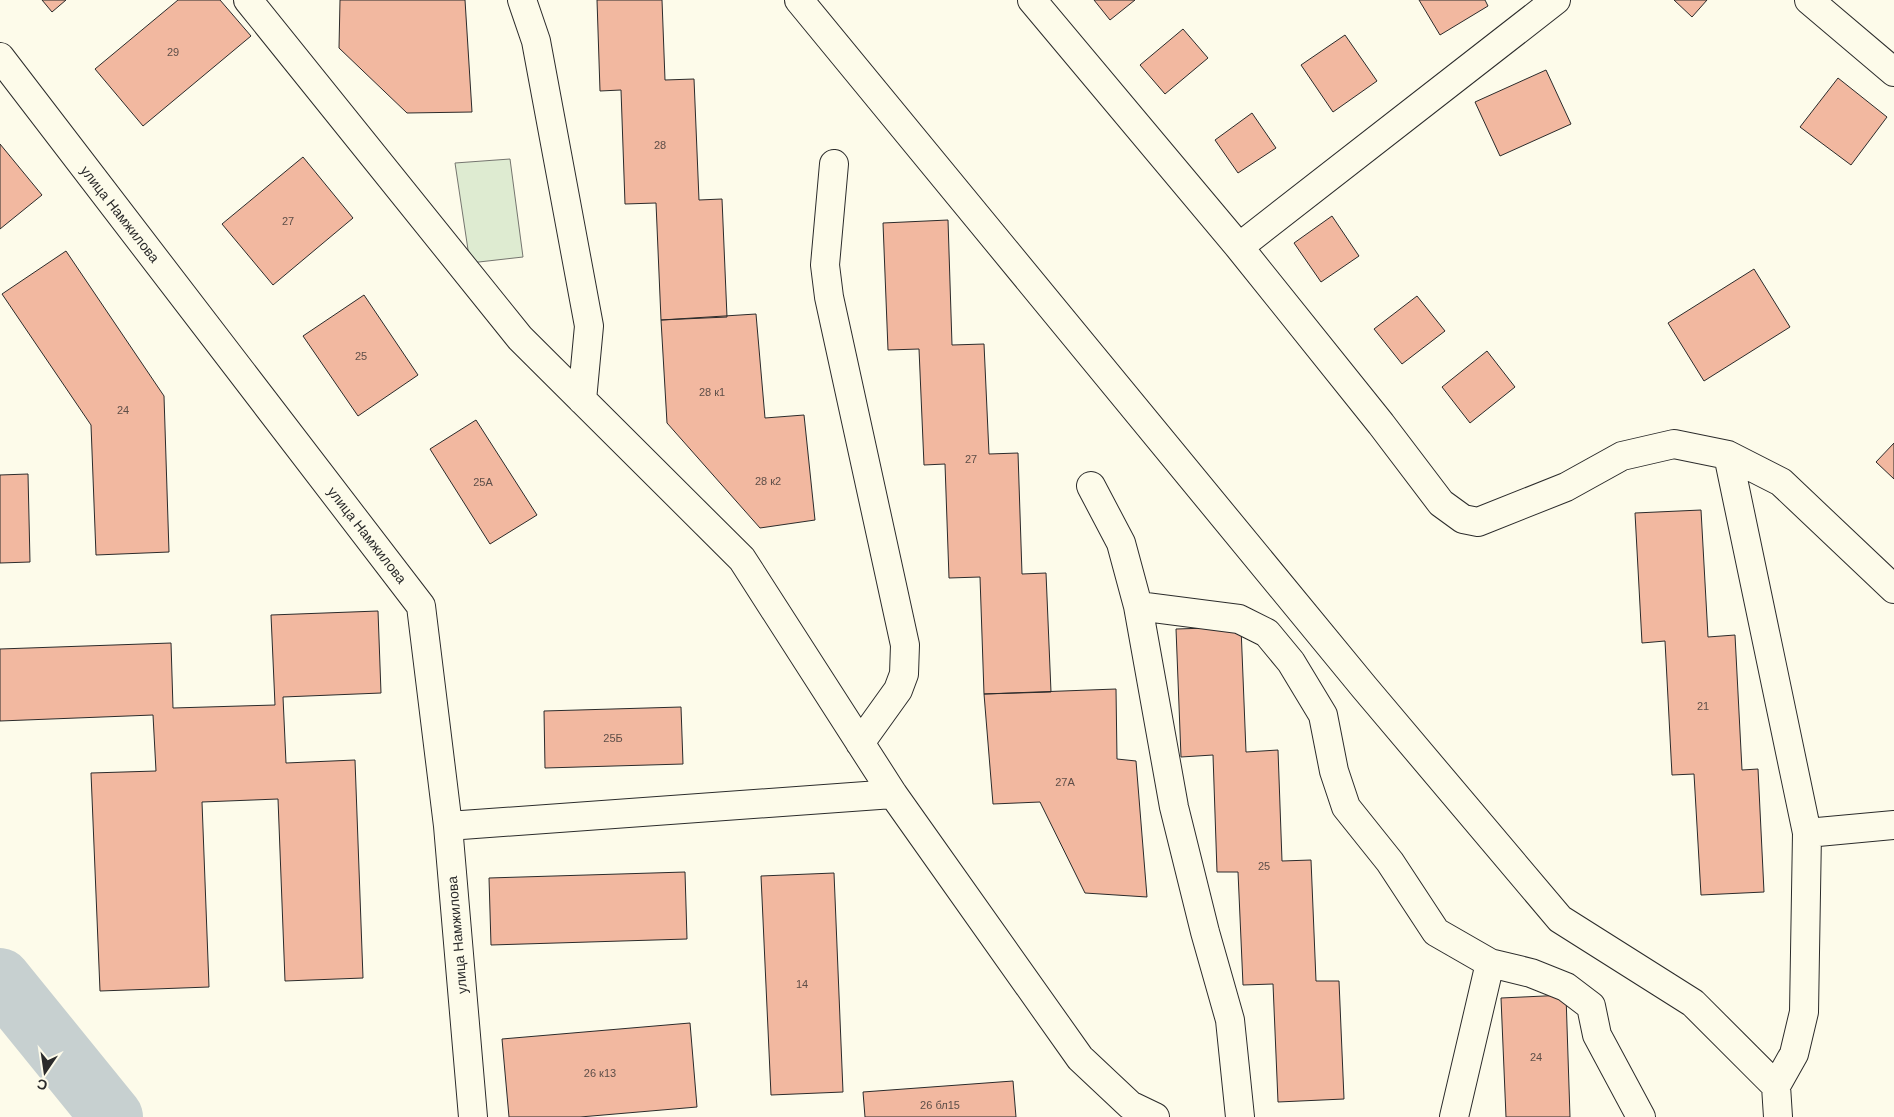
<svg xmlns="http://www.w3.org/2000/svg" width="1894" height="1117" font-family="Arial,sans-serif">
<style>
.green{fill:#deebd1;stroke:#74746e}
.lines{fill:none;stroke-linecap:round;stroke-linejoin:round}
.river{stroke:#c7d0d0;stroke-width:62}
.building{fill:#f2b8a0;stroke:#2b2b2b}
.minor-casing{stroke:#2b2b2b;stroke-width:30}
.minor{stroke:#fdfbea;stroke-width:28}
.labels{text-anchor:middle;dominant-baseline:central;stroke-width:4;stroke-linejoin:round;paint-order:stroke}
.number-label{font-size:11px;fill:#5d4e48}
.street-label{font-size:14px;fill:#2b2b2b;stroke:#fdfbea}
</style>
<rect width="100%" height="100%" fill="#fdfbea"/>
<path class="green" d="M510,159l13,98 -53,6 -15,-100z"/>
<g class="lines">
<path class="river" d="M0,979l112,138"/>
</g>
<path class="building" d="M42,0h24l-14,12z
M178,0h42l31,36 -108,90 -48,-57z
M340,0h125l7,112 -65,1 -68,-65z
M597,0h65l3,80 29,-1 5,121 23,-1 5,118 -66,3 -5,-117 -31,1 -4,-114 -21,1z
M1094,0h41l-25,20z
M1419,0h66l3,6 -48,29z
M1674,0h33l-15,17z
M1183,29l25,29 -43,36 -25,-29z
M1345,35l32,46 -44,31 -32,-47z
M1546,70l25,54 -71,32 -25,-54z
M1838,78l49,39 -36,48 -51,-38z
M1252,113l24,35 -38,25 -23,-33z
M0,144l42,51 -42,34z
M303,157l50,61 -80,67 -51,-61z
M1332,216l27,40 -38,26 -27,-39z
M948,220l4,125 32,-1 5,110 29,-1 4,121 24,-1 5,119 -67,2 -4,-117 -31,1 -4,-114 -21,1 -5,-116 -31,1 -5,-127z
M66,251l98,145 5,156 -73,3 -5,-130 -89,-131z
M1754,269l36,58 -86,54 -36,-58z
M364,295l54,80 -60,41 -55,-80z
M1417,296l28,35 -43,33 -28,-35z
M756,314l9,104 39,-3 11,105 -55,8 -93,-105 -6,-103z
M1487,351l28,36 -45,36 -28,-36z
M476,420l61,95 -47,29 -60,-95z
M1894,443v36l-18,-17z
M28,474l2,88 -30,1v-88z
M1701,510l7,127 27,-2 7,135 16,-1 6,123 -63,3 -7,-121 -22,1 -7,-134 -23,2 -7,-130z
M378,611l3,82 -98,4 3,66 69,-3 8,218 -78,3 -7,-182 -76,3 7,185 -109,4 -9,-218 65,-2 -3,-56 -153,6v-72l171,-6 2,65 102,-3 -4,-90z
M1241,627l5,125 32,-2 4,111 29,-1 5,121h23l5,118 -66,3 -5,-118 -30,1 -5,-113h-21l-4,-117 -32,2 -5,-128z
M1116,689l1,70 19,2 11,136 -62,-4 -45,-91 -47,2 -9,-110z
M681,707l2,57 -138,4 -1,-57z
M685,872l2,67 -196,6 -2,-67z
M834,873l9,219 -72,3 -10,-219z
M1566,995l4,122h-64l-5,-119z
M690,1023l7,84 -117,10h-71l-7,-78z
M1013,1081l3,36h-151l-2,-25z"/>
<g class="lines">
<g class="minor-casing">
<path id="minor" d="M248,0l272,338 222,221 151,235 187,264 50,47 25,12
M522,0l14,41 53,285 -7,74
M799,0l565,687 196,232 133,84 83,83
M1032,0l207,247 142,177 60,79 22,16 15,3 88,-35 56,-31 52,-12 54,11 53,27 113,107
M1809,0l85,72
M0,57l421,549 27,220 25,291
M834,164l-9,101 4,32 76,348 -1,29 -6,16 -38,53
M1239,247l317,-247
M1728,455l79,378
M1091,486l30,57 17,63 36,201 31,125 25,88 10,97
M1138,606l101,13 28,14 24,29 32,53 11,56 12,36 44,55 46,70 54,31 41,10 35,14 25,19 6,29 44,82
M448,826l445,-32
M1454,1117l36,-154
M1778,1117l-2,-31 18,-32 10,-42 3,-179 87,-8"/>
</g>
<use href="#minor" class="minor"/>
</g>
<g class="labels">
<g class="number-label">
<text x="173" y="52">29</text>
<text x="660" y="145">28</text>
<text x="288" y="221">27</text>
<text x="361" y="356">25</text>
<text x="712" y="392">28 к1</text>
<text x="123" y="410">24</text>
<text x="971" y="459">27</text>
<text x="768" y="481">28 к2</text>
<text x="483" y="482">25А</text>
<text x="1703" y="706">21</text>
<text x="613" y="738">25Б</text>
<text x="1065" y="782">27А</text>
<text x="1264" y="866">25</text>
<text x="802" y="984">14</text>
<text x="1536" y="1057">24</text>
<text x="600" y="1073">26 к13</text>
<text x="940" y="1105">26 бл15</text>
</g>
<g class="street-label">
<text transform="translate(120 214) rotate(52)">улица Намжилова</text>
<text transform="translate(367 535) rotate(52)">улица Намжилова</text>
<text transform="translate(457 935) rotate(-95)">улица Намжилова</text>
</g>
</g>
<g transform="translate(45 1072) rotate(193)" stroke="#fdfbea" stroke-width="4" paint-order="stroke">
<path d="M0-4L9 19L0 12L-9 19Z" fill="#2b2b2b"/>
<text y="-8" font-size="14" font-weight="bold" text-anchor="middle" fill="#2b2b2b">С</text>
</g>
</svg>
